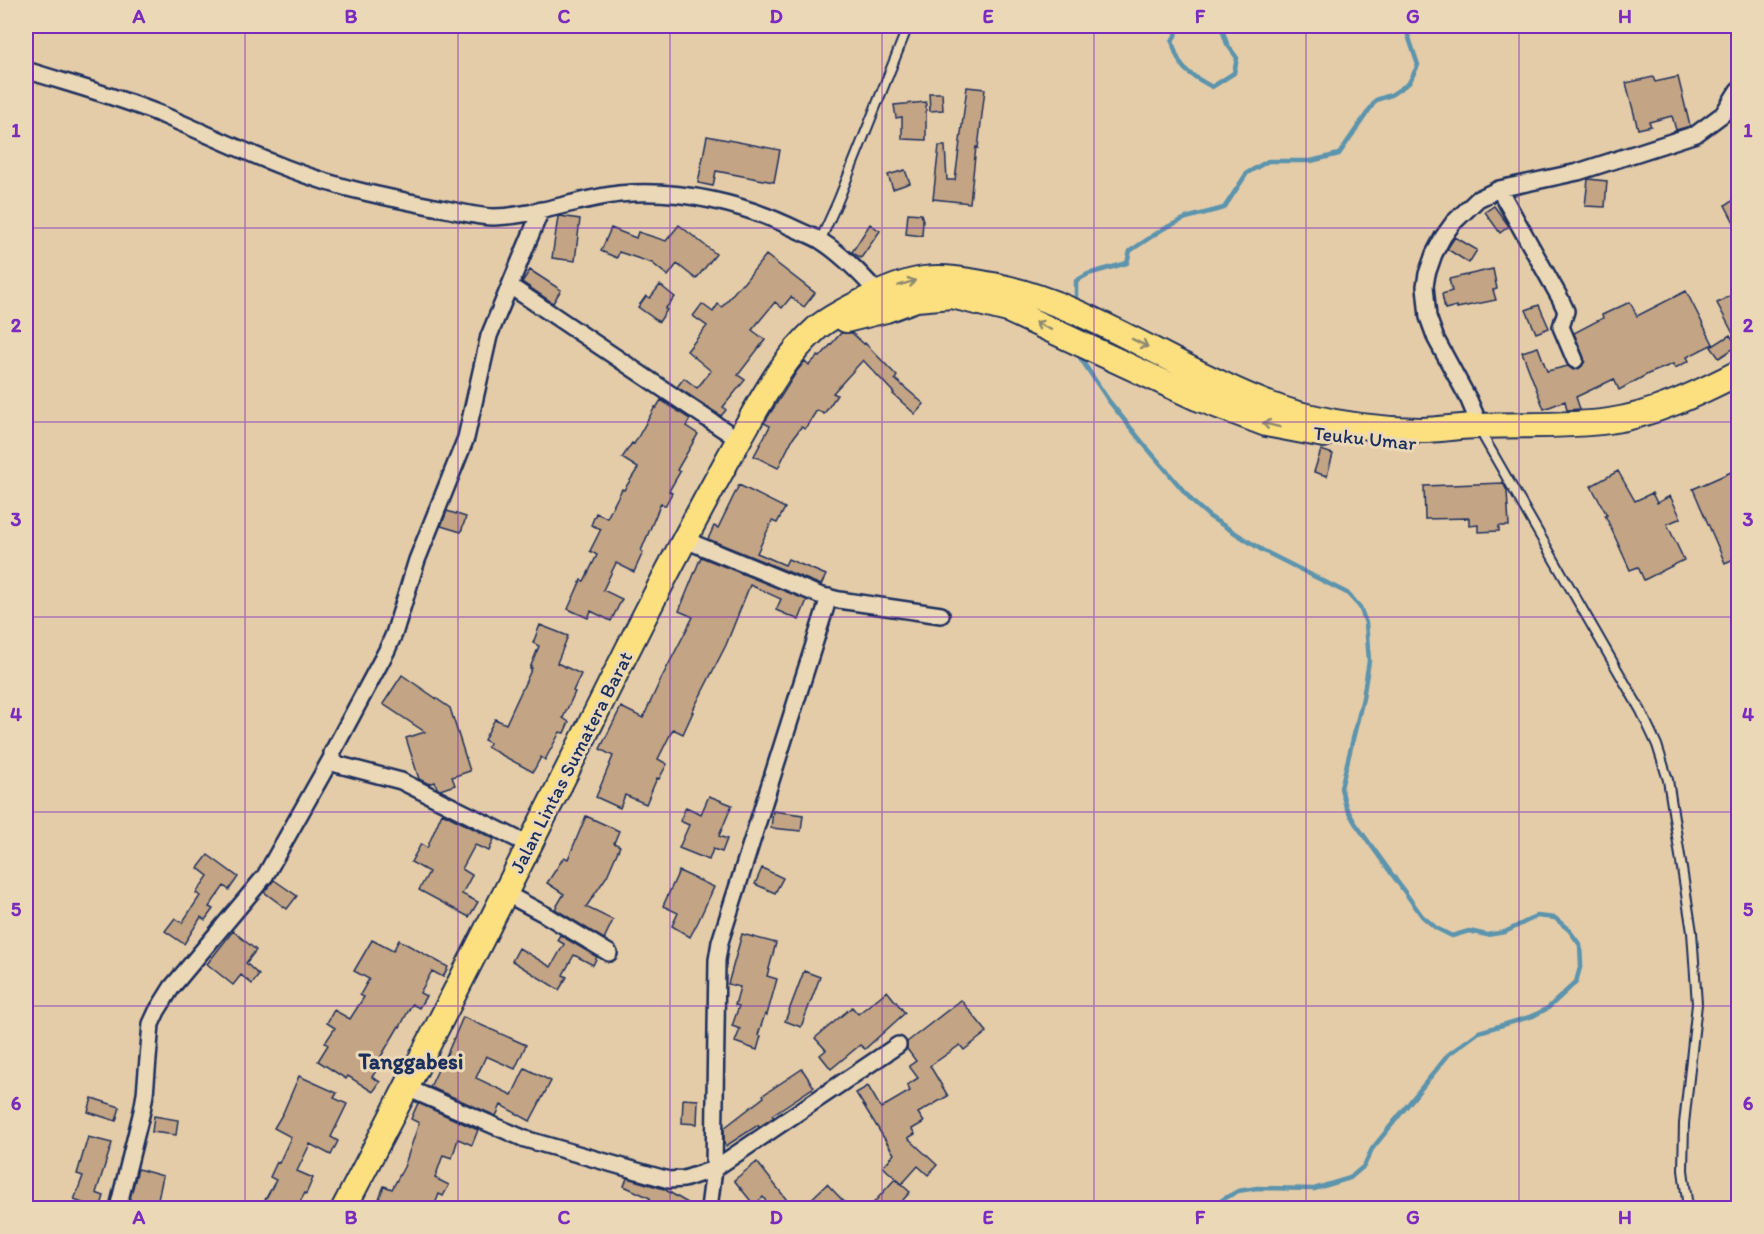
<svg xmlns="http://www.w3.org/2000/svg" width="1764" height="1234" font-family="Itim,sans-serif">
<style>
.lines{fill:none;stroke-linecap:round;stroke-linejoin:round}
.stream{stroke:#5c94ad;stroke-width:4.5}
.building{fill:#c3a484;stroke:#1b2f5e;stroke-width:1.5}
.service-casing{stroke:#1b2f5e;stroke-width:12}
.minor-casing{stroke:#1b2f5e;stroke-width:20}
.trunk-casing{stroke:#1b2f5e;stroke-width:28}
.service{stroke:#ebd8b6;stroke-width:8}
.minor{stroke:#ebd8b6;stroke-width:15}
.trunk{stroke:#fce080;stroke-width:24}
.oneway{stroke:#8c886f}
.grid{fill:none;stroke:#7b2cbf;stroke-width:1.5;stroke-opacity:0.55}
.labels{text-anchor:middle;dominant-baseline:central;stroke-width:6;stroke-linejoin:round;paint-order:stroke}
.street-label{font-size:20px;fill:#1b2f5e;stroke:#ebd8b6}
.quarter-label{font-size:22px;font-weight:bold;fill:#1b2f5e;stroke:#ebd8b6}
.neatline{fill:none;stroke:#7b2cbf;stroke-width:2}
.grid-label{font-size:20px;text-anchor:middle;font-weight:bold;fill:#7b2cbf}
</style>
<rect width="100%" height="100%" fill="#e5cca8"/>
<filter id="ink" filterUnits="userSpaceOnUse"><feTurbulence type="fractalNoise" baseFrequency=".0167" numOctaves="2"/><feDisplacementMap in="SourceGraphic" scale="12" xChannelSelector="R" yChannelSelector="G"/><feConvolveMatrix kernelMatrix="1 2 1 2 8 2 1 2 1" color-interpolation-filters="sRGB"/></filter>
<g filter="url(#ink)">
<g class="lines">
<path class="stream" d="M1174,26l3,6 -5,9c8,30 14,31 40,46l22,-14 3,-15 -10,-14 -6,-18
M1076,303v-22l12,-7 39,-11 3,-12 33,-22 23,-11 38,-10 23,-35 21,-12h43l28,-7 37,-54 15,-5 18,-12 9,-18 -13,-39
M1077,353l32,48 33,41 52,61 16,14 52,33 85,43 13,14 6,16 3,38 -6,37 -22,90 5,19 9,16 67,93 14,12 16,8 17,-5 18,4 18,-3 32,-16 18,2 14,12 11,15 1,19 -5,18 -28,26 -15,8 -54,16 -30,22 -77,95 -8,17 -14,12 -36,11 -57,-1 -19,3 -16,9 -8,8"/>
</g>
<path class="building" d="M1653,77l2,5 23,-5 12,49 -14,4 -4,-14 -23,6 2,4 -13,3 -12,-46z
M967,87l18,2 -7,59 -2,-1 -6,56 -37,-4 6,-53h6l2,34h8z
M929,93h13l1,17 -13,1z
M926,102v38l-24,-1v-22l-6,1 -2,-13z
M707,136l73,14 -6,32 -58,-11 -3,15 -15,-3z
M905,170l5,13 -17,6 -5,-14z
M1588,179l19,2 -2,26 -20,-1z
M1738,198v32l-13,-25z
M1494,206l15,20 -9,7 -15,-21z
M908,213l13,1 2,6 -1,16 -16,-2z
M560,216l20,3 -5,42 -23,-3 6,-41z
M870,224l10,7 -19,27 -9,-6z
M679,225l37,29 -20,25 -19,-15 -9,12 -16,-13 -33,-11 -2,6 -16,-7 10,-23 25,10 2,-6 28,9z
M1455,237l22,13 -8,13 -22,-14z
M766,255l49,38 -11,14 -13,-10 -9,11 -7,-6 -23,28 13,10 -27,35 7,5 -22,27 3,3 -5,6 -44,-29 7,-9 13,10 14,-17 -24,-20 20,-25 -14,-10 9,-12 11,8 5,-8 4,3 19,-23 1,1z
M1493,269l4,20 -4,1 3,10 -39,8v-2l-12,3 -3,-15 10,-3 -3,-12z
M530,270l31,20 -8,13 -31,-21z
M660,285l15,12 -10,12 2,1 -8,12 -21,-15 8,-11 4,2z
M1686,291l27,53 -26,13 2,4 -14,7 -2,-4 -25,10 -29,16 -5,-11 -38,18 4,12 -13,1 -2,-9 -21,8 -22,-57 16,-5 9,24 21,-5 5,4 5,-1 4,-3 3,-5 -11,-28 29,-15 -1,-3 28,-13 7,14z
M1738,291v52l-21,-40z
M1539,305l10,23 -13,5 -10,-23z
M841,333h11l12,11 1,-1 32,33 -2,3 29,25 -9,10 -22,-20 1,-1 -31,-33 -30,33 4,2 -13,19 -7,-4 -12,19 -4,-2 -9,13 -14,28 -24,-12 16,-30 -6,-3 33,-52 8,-10 4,4 9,-9 2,1z
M1730,335l7,11 -18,12 -8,-11z
M661,400l29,19 -4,7 12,8 -21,36 3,2 -11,19 3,2 -7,13 -4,-3 -20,48 2,1 -9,20 -18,-9 -13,27 19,9 -11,22 -20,-10 -3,7 -20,-9 13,-29 3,1 13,-26 -7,-4 11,-22 -10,-4 5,-12 11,5 15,-29 2,1 14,-22 -16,-10 10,-15 2,1 21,-37 1,1z
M1321,450l12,4 -6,22 -13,-4z
M1738,469v88l-13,6 -32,-74z
M1618,471l17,30 17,-8 5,10 13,-7 11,22 -14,6 17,36 -40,20 -6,-13 -8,3 -25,-55h2l-16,-29z
M1503,483l4,8 2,35h-10v5l-21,1v-7l-9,1v-8l-44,1 -1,-33z
M739,485l46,23 -8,15 -5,-2 -15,32 28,12 3,-6 38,16 -5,10 -113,-46 6,-13 4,2z
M447,511l19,6 -5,15 -20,-6z
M701,557l106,43 -8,20 -23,-10 5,-11 -31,-14 -24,60 -34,67h1l-10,22 -10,-5 -15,30 9,5 -8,15 -2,-1 -11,26 -21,-9 -5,13 -24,-11 17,-41 -13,-7 21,-42 22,11 17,-37 33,-64 -14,-6z
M540,625l28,11 -11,27 24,11 -8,17 2,1 -12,26 6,4 -5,11 -4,-1 -15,28 -4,-3 -8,15 -46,-25 3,-4 -6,-3 11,-21 11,5 26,-56h-2l9,-22 -6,-3z
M402,675l48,33 20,63 -18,6 3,8 -15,5 -3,-2 -2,-6 -6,2 -10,-5 -13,-41 19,-6 -42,-28z
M709,796l23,9 -13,31 8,3 -5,13 -9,-3 -4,11 -30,-12 10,-23 -9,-4 6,-14 15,7z
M773,811l30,4 -2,16 -30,-3z
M442,813l52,26 -5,12 -14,-6 -13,24 10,6 -10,19 16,8 -9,15 -50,-27 10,-18 -18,-10 10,-18 6,4z
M586,816l33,15 -5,12 6,3 -13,30 -21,31 27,13 -9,19 -49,-30 9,-15 -17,-11 17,-26 4,2z
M208,855l30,22 -9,13 -5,-4 -15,21 4,2 -8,11 -4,-3 -17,27 -19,-13 10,-13 7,5 18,-27 -4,-3 12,-17 -10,-8z
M762,868l21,10 -8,15 -20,-9z
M679,871l35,16 -16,35 -8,15 -18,-11 6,-13 -15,-7z
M274,880l23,16 -10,13 -23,-17z
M233,931l23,19 -10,13 13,12 -7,9 -11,-9 -8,10 -26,-21z
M742,934l34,9 -9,33 10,3 -10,36 -2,-1 -7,21 3,1 -4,14 -22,-8 5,-13 -8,-3 7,-20 -4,-1 5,-18 -12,-3z
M560,935l37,22 -4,8 -19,-10 -11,20 4,2 -8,13 -47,-29 7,-13 32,19 13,-23 -7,-4z
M372,940l21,11 6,-11 49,27 -5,10 -11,-6 -12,22 6,3 -7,12 -7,-4 -12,23 -1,-1 -19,32 3,2 -11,17 8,5 -7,10 -25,-16 -2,3 -28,-18 10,-16 -3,-2 10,-15 -8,-5 7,-13 16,9 14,-22 -4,-2 9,-16 -15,-8z
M804,971l16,6 -19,50 -16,-6z
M887,991l18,22 -40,36 -5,-4 -29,24 -11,-14 6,-5 -11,-12 37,-31 6,7z
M961,1000l26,32 -23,18 -4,-5 -30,21 18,30 -30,17 6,9 -12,7 3,5 -7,4 29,27 -9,10 -10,-9 -16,18 -19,-17 11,-13 -38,-61 12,-7 13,22 29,-17 -3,-6 11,-7 -9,-12 7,-5 -9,-12v-7z
M463,1017l63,28 -11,24 -29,-13 -10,22 36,17 13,-27 26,13 -21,40 -29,-16 -5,11 -66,-29 12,-26h2z
M802,1069l12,18 -42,28 2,2 -15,10 -1,-2 -32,21 -2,-3v-15l40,-31 -1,-2z
M299,1076l38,17 -3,5 13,6 -16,33 7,4 -7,14 -21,-11 -13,27 16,7 -7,16 -1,-1 -9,16h-36l16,-29 -6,-3 7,-15 2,1 12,-26 -17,-9 9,-15z
M92,1098l28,9 -4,14 -28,-9z
M683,1099l15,1 -1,24 -15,-1z
M418,1103l60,27 -6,15 -14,-6 -6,19 -9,-3 -8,23 14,7 -6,11 -4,-2 -6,15h-58l9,-23 8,3 12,-22 15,-44 -8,-4z
M154,1116l24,4 -2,15 -24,-3z
M88,1137l24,6 -16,50 8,3 -4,13 -26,-9 9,-24 -6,-2z
M757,1162l37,47h-22l-9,-12 -9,8 -20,-25z
M138,1169l25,7 -7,33 -27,-7z
M627,1178l37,11 34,20h-54l6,-11 -26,-12z
M895,1179l15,13 -15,17h-27z
M827,1184l24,25h-50z"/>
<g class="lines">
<g class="service-casing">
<path id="service" d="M820,241l18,-40 70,-175
M1484,438l157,273 16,34 11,35 24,152 5,72 -13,120 -1,46 5,38"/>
</g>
<g class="minor-casing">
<path id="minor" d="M26,70c44,14 90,26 134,44 67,28 132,62 204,78 25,6 51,11 76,16 18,3 36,9 54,9 42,-1 83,-18 125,-23 61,-6 127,10 181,37 7,3 15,6 21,10 22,14 40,33 57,52
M1499,189l61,109 6,13 -5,16 14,33
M510,286l229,154
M1480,426l-11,-26 -33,-61 -8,-22 -3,-31 2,-12 7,-20 9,-17 10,-14 25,-24 21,-10 79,-17 118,-38 27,-20 15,-24
M683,539l136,56 20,5 102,15
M829,597l-109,345 -3,18 -3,209 184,-124
M529,845l-128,-64 -65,-17 -4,-7v-4l55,-103 7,-16 23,-74 49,-122 23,-102 52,-126
M505,893l41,22 63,38
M407,1088l118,51 144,41 15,-1 30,-10 -5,39
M118,1208l24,-97 3,-17 6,-70 6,-13 15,-24 93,-111 67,-119"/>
</g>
<g class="trunk-casing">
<path id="trunk" d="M846,320l40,-10 30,-11 36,-3 56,14 189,88 69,26 58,11
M344,1208c101,-193 198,-388 296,-583 30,-59 61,-117 93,-175 25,-43 46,-88 84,-122 12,-10 28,-18 42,-25 21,-11 43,-21 65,-24 24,-3 46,2 69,6 81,16 152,64 227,98 27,13 54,25 83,32 36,9 80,15 118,15 19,0 39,-4 59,-4 43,-2 86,1 129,-5 44,-6 90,-28 129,-48"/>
</g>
<use href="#service" class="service"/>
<use href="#minor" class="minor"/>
<use href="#trunk" class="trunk"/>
</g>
<defs><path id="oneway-shaft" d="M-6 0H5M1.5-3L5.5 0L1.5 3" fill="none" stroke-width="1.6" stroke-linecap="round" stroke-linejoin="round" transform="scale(1.5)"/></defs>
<g class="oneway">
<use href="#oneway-shaft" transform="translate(907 283) rotate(-17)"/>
<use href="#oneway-shaft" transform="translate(1043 326) rotate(-155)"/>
<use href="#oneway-shaft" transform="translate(1140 343) rotate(27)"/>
<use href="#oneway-shaft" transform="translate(1271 425) rotate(-166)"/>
</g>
</g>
<path class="grid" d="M245,26v1182M458,26v1182M670,26v1182M882,26v1182M1094,26v1182M1306,26v1182M1519,26v1182M26,228h1712M26,422h1712M26,617h1712M26,812h1712M26,1006h1712"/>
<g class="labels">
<g class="street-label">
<text transform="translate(1365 438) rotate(6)">Teuku Umar</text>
<text transform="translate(571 762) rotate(-63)">Jalan Lintas Sumatera Barat</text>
</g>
<g class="quarter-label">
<text x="411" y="1061">Tanggabesi</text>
</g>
</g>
<rect width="1764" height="1234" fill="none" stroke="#ebd8b6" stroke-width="66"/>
<rect x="33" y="33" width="1698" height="1168" class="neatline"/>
<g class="grid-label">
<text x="139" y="23">A</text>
<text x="351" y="23">B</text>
<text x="564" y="23">C</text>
<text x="776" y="23">D</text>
<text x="988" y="23">E</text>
<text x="1200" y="23">F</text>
<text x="1413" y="23">G</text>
<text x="1625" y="23">H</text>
<text x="16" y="137">1</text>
<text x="1748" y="137">1</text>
<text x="16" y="332">2</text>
<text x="1748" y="332">2</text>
<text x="16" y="526">3</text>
<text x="1748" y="526">3</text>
<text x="16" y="721">4</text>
<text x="1748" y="721">4</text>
<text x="16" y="916">5</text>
<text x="1748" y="916">5</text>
<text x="16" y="1110">6</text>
<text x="1748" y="1110">6</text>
<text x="139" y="1224">A</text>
<text x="351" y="1224">B</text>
<text x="564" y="1224">C</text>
<text x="776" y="1224">D</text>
<text x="988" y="1224">E</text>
<text x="1200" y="1224">F</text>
<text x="1413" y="1224">G</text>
<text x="1625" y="1224">H</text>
</g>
</svg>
